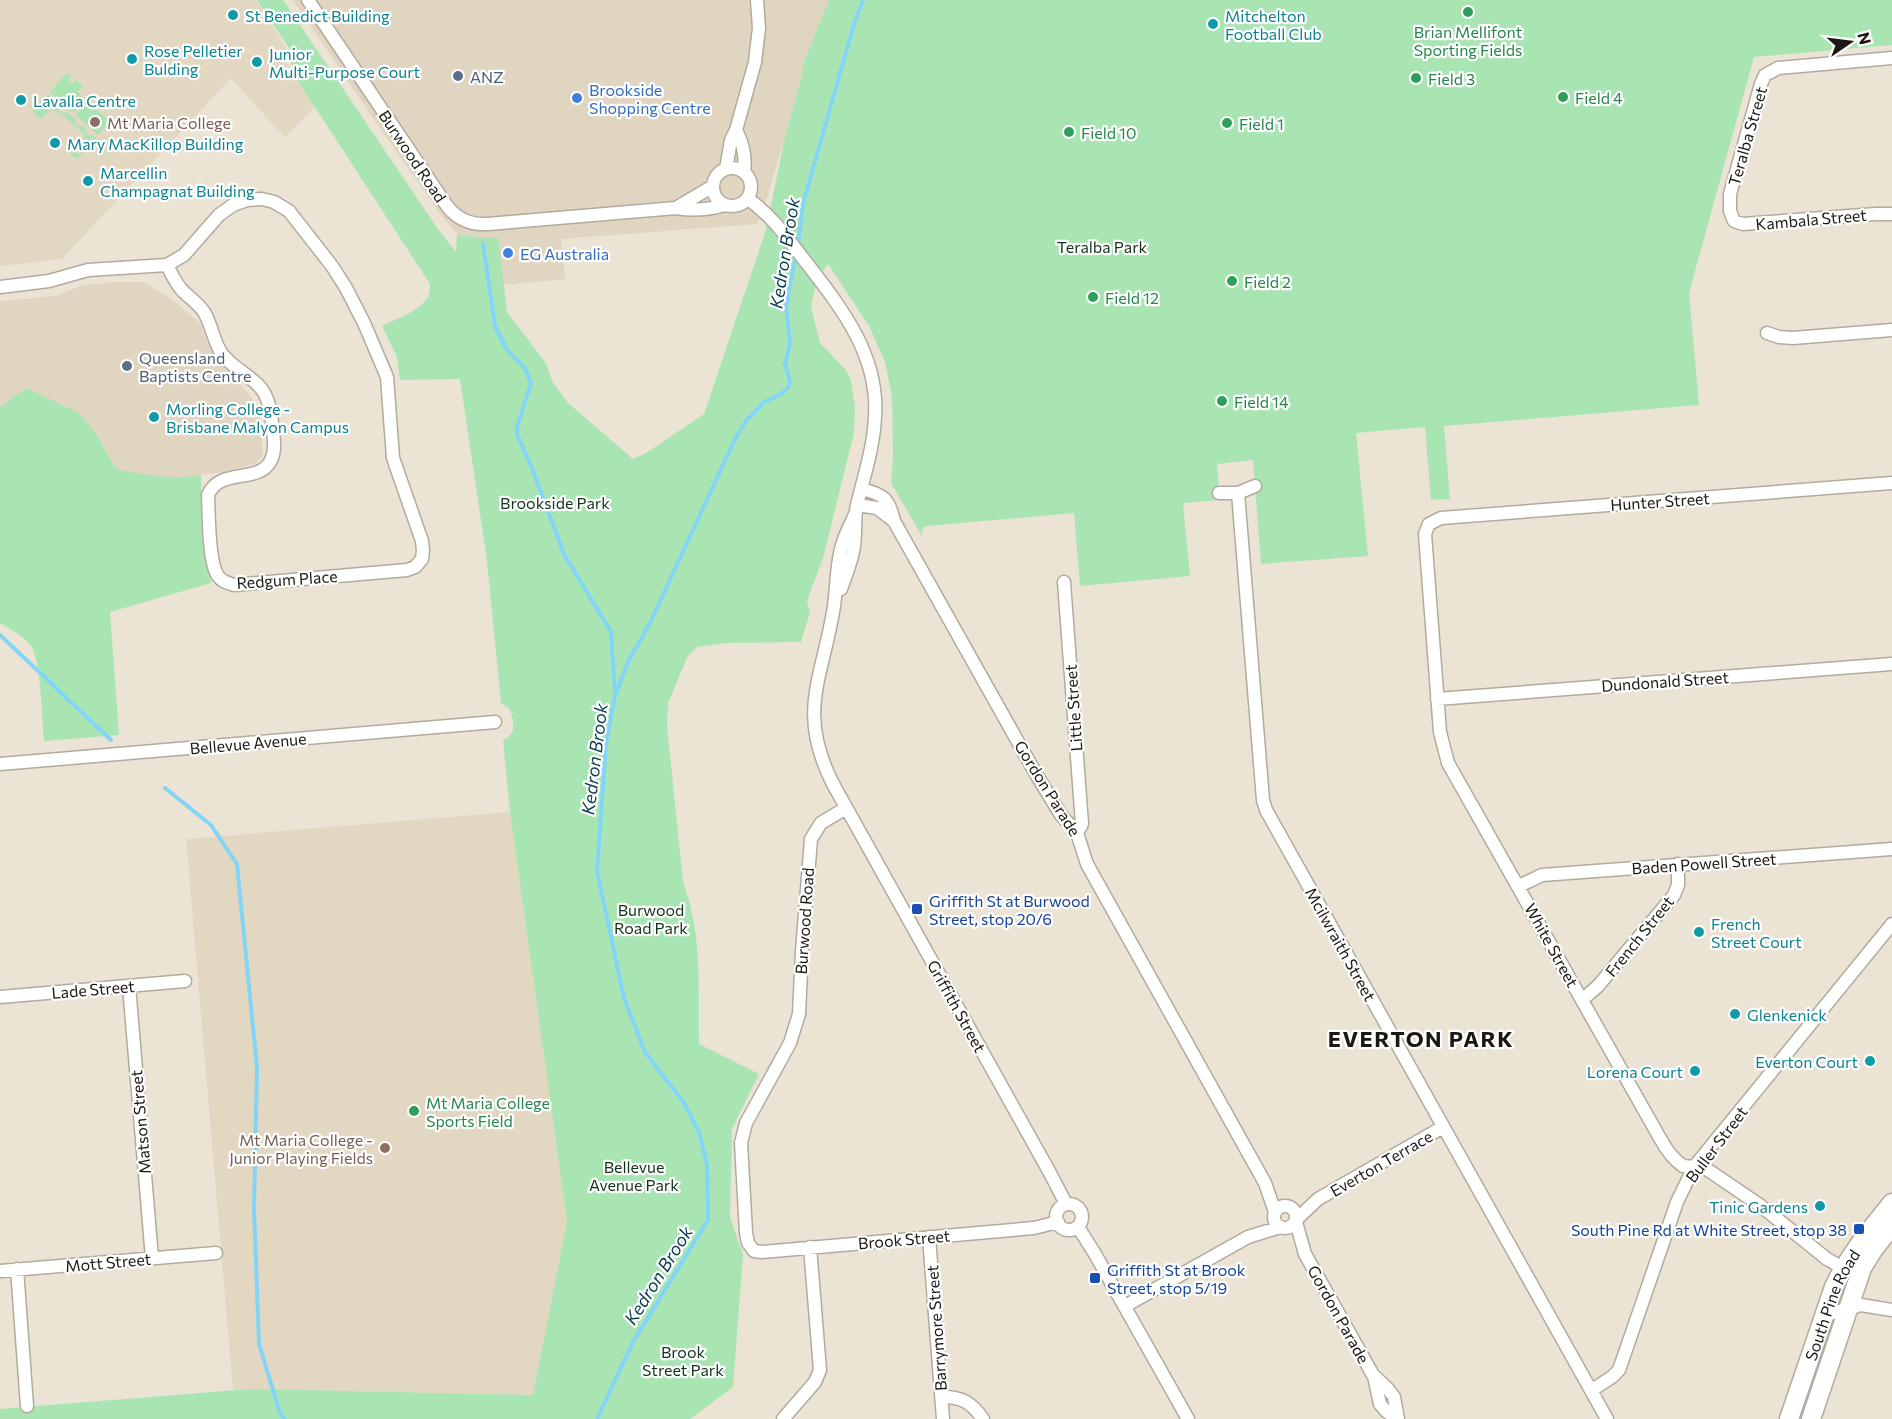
<svg xmlns="http://www.w3.org/2000/svg" width="1892" height="1419" font-family="Commissioner,sans-serif">
<style>
.commercial{fill:#e0d5c0}
.built{fill:#e2d7c1}
.green{fill:#a9e5b3}
.lines{fill:none;stroke-linecap:round;stroke-linejoin:round}
.stream{stroke:#82d5f7;stroke-width:4}
.minor-casing{stroke:#b2ab9d;stroke-width:15}
.highway-casing{stroke:#b2ab9d;stroke-width:21}
.minor{stroke:#fff;stroke-width:12}
.highway{stroke:#fff;stroke-width:18}
.leisure-dot{fill:#2e9e5b;stroke:#fff;stroke-width:2}
.culture-dot{fill:#0f9aa8;stroke:#fff;stroke-width:2}
.service-dot{fill:#5c6f8a;stroke:#fff;stroke-width:2}
.shop-dot{fill:#3f7fe0;stroke:#fff;stroke-width:2}
.education-dot{fill:#8d6e63;stroke:#fff;stroke-width:2}
.transit-dot{fill:#1a4fb4;stroke:#fff;stroke-width:2}
.labels{text-anchor:middle;dominant-baseline:central;stroke-width:4.5;stroke-linejoin:round;paint-order:stroke}
.culture-label{font-size:16px;fill:#0d838f;stroke:#fff;text-anchor:start}
.leisure-label{font-size:16px;fill:#27864d;stroke:#fff;text-anchor:start}
.service-label{font-size:16px;fill:#4e5e75;stroke:#fff;text-anchor:start}
.shop-label{font-size:16px;fill:#366cbe;stroke:#fff;text-anchor:start}
.education-label{font-size:16px;fill:#785e54;stroke:#fff;text-anchor:start}
.street-label{font-size:16px;fill:#1b1813;stroke:#fff}
.park-label{font-size:16px;fill:#123219;stroke:#fff}
.transit-label{font-size:16px;fill:#164399;stroke:#fff;text-anchor:start}
.water-label{font-size:18px;font-style:italic;fill:#0a3d4e;stroke:#fff}
.district-label{font-size:22px;font-weight:bold;letter-spacing:1.5px;fill:#1b1813;stroke:#fff}
</style>
<rect width="100%" height="100%" fill="#ebe3d4"/>
<path class="commercial" d="M293,0h536l-25,61 -2,14 -17,62 -18,61 -10,26 -196,15 4,40 -62,6 -5,-48 -16,1 -25,-4 -16,-19 -66,-94z
M116,282h27l27,16 30,25 8,22 51,62 4,48 -7,8 -29,8 -38,6h-35l-38,-8 -21,-37 -95,-9v-122l55,-5 29,-11z"/>
<path class="built" d="M0,0h256l34,54 -6,5 32,46 -31,33 -54,-60 -169,181 -62,7z
M510,812l57,409 -34,174 -283,-6 -17,1 -47,-551z"/>
<path class="green" d="M257,0h26l155,229 18,23 1,-18 25,4 16,-1 9,75 39,51 6,18 16,22 65,56 13,-6 58,-39 62,-184 19,-93 17,-62 2,-14 25,-61h1063v45l-138,12 -65,236 10,112 -255,21 6,73 -19,1 -6,-73 -69,6 12,123 -107,8 -8,-104 -36,4 3,36 -37,3 7,73 -110,10 -6,-73 -147,13 -4,2 -1,8 -31,-53 2,-28 -1,-58 -7,-35 -16,-36 -41,-62 -4,5 -10,23 -3,15 9,36 26,27 5,10 4,27 -1,26 -31,125 -14,37 -2,7 3,10 -9,30 -74,1 -30,4 -9,9 -20,47 -1,22 16,157c20,54 15,106 16,162l60,30 -27,55 -2,88 13,38 -10,132 -43,32h-690v-10l250,-20 283,6 34,-174 -57,-409 -7,-72c14,-6 11,-18 7,-31l-9,-6 -14,-142 -27,-182 -60,1 -3,-23 -15,-31c14,-7 36,-14 45,-28 3,-3 3,-9 3,-14l-132,-203 -8,-20 1,-10z
M66,74h3l3,2 -4,4 4,4 4,-4 7,6 -6,6 9,8 -13,13 -23,-21z
M48,94l10,10 -2,3 8,7 3,-2 9,8 -2,3 5,4 2,-2 6,5 -2,3 4,3 3,-2 4,4 -19,21 -7,-6 2,-3 6,5 12,-13 -6,-5 1,-2 -26,-23 -2,1 -5,-5 -11,11 -9,-8z
M88,102l22,20 -12,13 -22,-20z
M26,388l53,25 16,19 21,37c29,6 56,11 85,6l1,61 9,47 -101,29 9,123 -75,6c-2,-21 -3,-81 -13,-95 -8,-11 -20,-16 -31,-23v-216z"/>
<g class="lines">
<path class="stream" d="M483,244l12,82 12,24 18,18 6,15 -14,44v7l16,37 31,83 47,78 4,61
M798,245l5,-41 51,-180 9,-24
M0,635l111,105
M165,788l46,37 26,39 20,204 -3,140 5,136 21,69 5,6
M597,1419l36,-77 75,-122 -1,-55 -8,-33 -15,-29 -39,-51 -21,-54 -27,-127 9,-127 9,-48 13,-34 22,-39 86,-186 10,-16 18,-19 17,-8 8,-7 1,-6 -5,-16 5,-21 -4,-39 10,-49"/>
<g class="minor-casing">
<path id="minor" d="M308,0l139,206c11,14 24,19 41,18l188,-16c17,3 32,2 49,-3
M1892,58l-114,10 -13,7 -4,9 -31,110v17l4,10 9,3 133,-10h16
M736,130c7,13 10,28 8,42
M713 187a19 19 0 1 1 38 0a19 19 0 1 1-38 0Z
M726,169l5,-29 5,-10 19,-68 4,-34 -2,-28
M748,199c25,17 42,43 61,67 34,44 70,91 66,150 -1,30 -11,60 -18,89 -3,13 -1,27 -3,41 -2,15 -8,29 -13,43
M676,208l37,-22
M0,287l49,-6 39,-11 79,-5 17,-10 35,-40 14,-10 14,-5 15,-1 12,3 15,9 43,55 14,22 18,35 23,54 6,81 29,83 1,9 -1,9 -7,8 -8,3 -173,15c-6,-2 -12,-3 -16,-9 -10,-14 -9,-63 -10,-81 12,-28 49,-11 62,-33 6,-10 4,-21 3,-31 -2,-17 -3,-35 -16,-47 -11,-11 -25,-17 -35,-30 -9,-13 -10,-29 -18,-42 -6,-9 -16,-15 -23,-23 -6,-7 -10,-16 -14,-24
M1767,333l12,4 14,1 99,-8
M861,489c23,5 28,10 33,32l142,253 25,41 16,18 10,31 178,319 10,29
M1219,493h19l17,-7
M1238,493l25,307 3,10 341,609
M857,505l20,3 17,13
M856,512c-4,10 -10,20 -13,30 -7,20 -6,43 -9,64 -11,72 -38,105 -1,178l217,389 16,31
M1064,582l18,242 -5,9
M1437,699l455,-35
M0,764l495,-42
M846,808l-25,15 -10,16 -9,112 -3,63 -9,29 -44,80 -5,20 5,90 2,10 6,8 8,1 272,-24 24,-6
M1519,886l23,-11 350,-26
M129,986l23,272
M0,997l185,-16
M1582,1000l16,-14 76,-91 4,-10v-21
M1056 1217a13 13 0 1 1 26 0a13 13 0 1 1-26 0Z
M1274 1217a11 11 0 1 1 22 0a11 11 0 1 1-22 0Z
M1297,1219l21,-20 125,-72
M1296,1222l9,32 22,39 46,82 15,14 6,8 4,22
M1078,1227l17,27 93,165
M929,1237l14,182
M1843,1268l-16,-9 -66,-53 -56,-38 -22,-2c-10,-7 -16,-15 -22,-26l-213,-377 -8,-31 -15,-198 4,-10 12,-6 451,-35
M17,1269l10,137
M0,1271l216,-18
M1125,1306l123,-69 32,-10
M1822,1316l39,-11 31,5
M1374,1376l6,28 6,7 11,8
M1592,1390l20,-13 7,-7 58,-168 17,-35 198,-243
M942,1397c20,0 29,5 41,22
M783,1419l32,-37 5,-12 -10,-123"/>
</g>
<g class="highway-casing">
<g id="highway">
<path id="s1" d="M1789,1419l45,-132c15,-32 36,-57 58,-84"/>
<path d="M1811,1419l51,-151 11,-18 19,-24"/>
</g>
</g>
<use href="#minor" class="minor"/>
<use href="#highway" class="highway"/>
</g>
<g class="leisure-dot">
<circle cx="1468" cy="12" r="6"/>
<circle cx="1416" cy="78" r="6"/>
<circle cx="1563" cy="97" r="6"/>
<circle cx="1227" cy="123" r="6"/>
<circle cx="1069" cy="132" r="6"/>
<circle cx="1232" cy="281" r="6"/>
<circle cx="1093" cy="297" r="6"/>
<circle cx="1222" cy="401" r="6"/>
<circle cx="414" cy="1111" r="6"/>
</g>
<g class="culture-dot">
<circle cx="233" cy="15" r="6"/>
<circle cx="1213" cy="24" r="6"/>
<circle cx="132" cy="59" r="6"/>
<circle cx="257" cy="62" r="6"/>
<circle cx="21" cy="100" r="6"/>
<circle cx="55" cy="143" r="6"/>
<circle cx="88" cy="181" r="6"/>
<circle cx="154" cy="417" r="6"/>
<circle cx="1699" cy="932" r="6"/>
<circle cx="1735" cy="1014" r="6"/>
<circle cx="1870" cy="1061" r="6"/>
<circle cx="1695" cy="1071" r="6"/>
<circle cx="1820" cy="1206" r="6"/>
</g>
<g class="service-dot">
<circle cx="458" cy="76" r="6"/>
<circle cx="127" cy="366" r="6"/>
</g>
<g class="shop-dot">
<circle cx="577" cy="98" r="6"/>
<circle cx="508" cy="253" r="6"/>
</g>
<g class="education-dot">
<circle cx="95" cy="122" r="6"/>
<circle cx="385" cy="1148" r="6"/>
</g>
<g class="transit-dot">
<rect x="911" y="903" width="12" height="12" rx="3"/>
<rect x="1853" y="1223" width="12" height="12" rx="3"/>
<rect x="1089" y="1272" width="12" height="12" rx="3"/>
</g>
<g class="labels">
<g class="culture-label">
<text x="245" y="15">St Benedict Building</text>
<text x="1225" y="15">Mitchelton<tspan x="1225" dy="18">Football Club</tspan></text>
<text x="144" y="50">Rose Pelletier<tspan x="144" dy="18">Bulding</tspan></text>
<text x="269" y="53">Junior<tspan x="269" dy="18">Multi-Purpose Court</tspan></text>
<text x="33" y="100">Lavalla Centre</text>
<text x="67" y="143">Mary MacKillop Building</text>
<text x="100" y="172">Marcellin<tspan x="100" dy="18">Champagnat Building</tspan></text>
<text x="166" y="408">Morling College -<tspan x="166" dy="18">Brisbane Malyon Campus</tspan></text>
<text x="1711" y="923">French<tspan x="1711" dy="18">Street Court</tspan></text>
<text x="1747" y="1014">Glenkenick</text>
<text x="1858" y="1061" text-anchor="end">Everton Court</text>
<text x="1683" y="1071" text-anchor="end">Lorena Court</text>
<text x="1808" y="1206" text-anchor="end">Tinic Gardens</text>
</g>
<g class="leisure-label">
<text x="1468" y="31" text-anchor="middle">Brian Mellifont<tspan x="1468" dy="18">Sporting Fields</tspan></text>
<text x="1428" y="78">Field 3</text>
<text x="1575" y="97">Field 4</text>
<text x="1239" y="123">Field 1</text>
<text x="1081" y="132">Field 10</text>
<text x="1244" y="281">Field 2</text>
<text x="1105" y="297">Field 12</text>
<text x="1234" y="401">Field 14</text>
<text x="426" y="1102">Mt Maria College<tspan x="426" dy="18">Sports Field</tspan></text>
</g>
<g class="service-label">
<text x="470" y="76">ANZ</text>
<text x="139" y="357">Queensland<tspan x="139" dy="18">Baptists Centre</tspan></text>
</g>
<g class="shop-label">
<text x="589" y="89">Brookside<tspan x="589" dy="18">Shopping Centre</tspan></text>
<text x="520" y="253">EG Australia</text>
</g>
<g class="education-label">
<text x="107" y="122">Mt Maria College</text>
<text x="373" y="1139" text-anchor="end">Mt Maria College -<tspan x="373" dy="18">Junior Playing Fields</tspan></text>
</g>
<g class="street-label">
<text transform="translate(1747 136) rotate(-74)">Teralba Street</text>
<text transform="translate(413 156) rotate(56)">Burwood Road</text>
<text transform="translate(1811 219) rotate(-5)">Kambala Street</text>
<text transform="translate(1660 501) rotate(-4)">Hunter Street</text>
<text transform="translate(287 579) rotate(-4)">Redgum Place</text>
<text transform="translate(1665 681) rotate(-4)">Dundonald Street</text>
<text transform="translate(1073 708) rotate(-94)">Little Street</text>
<text transform="translate(248 743) rotate(-5)">Bellevue Avenue</text>
<text transform="translate(1048 788) rotate(58)">Gordon Parade</text>
<text transform="translate(1704 863) rotate(-4)">Baden Powell Street</text>
<text transform="translate(804 921) rotate(-86)">Burwood Road</text>
<text transform="translate(1639 936) rotate(-51)">French Street</text>
<text transform="translate(1341 944) rotate(61)">Mcilwraith Street</text>
<text transform="translate(1552 945) rotate(61)">White Street</text>
<text transform="translate(93 989) rotate(-5)">Lade Street</text>
<text transform="translate(957 1006) rotate(61)">Griffith Street</text>
<text transform="translate(140 1122) rotate(-95)">Matson Street</text>
<text transform="translate(1716 1144) rotate(-53)">Buller Street</text>
<text transform="translate(1381 1163) rotate(-30)">Everton Terrace</text>
<text transform="translate(904 1239) rotate(-5)">Brook Street</text>
<text transform="translate(108 1262) rotate(-5)">Mott Street</text>
<text stroke="none"><textPath href="#s1" startOffset="122">South Pine Road</textPath></text>
<text transform="translate(1339 1314) rotate(61)">Gordon Parade</text>
<text transform="translate(936 1328) rotate(-94)">Barrymore Street</text>
</g>
<g class="park-label">
<text x="1102" y="246">Teralba Park</text>
<text x="555" y="502">Brookside Park</text>
<text x="651" y="909">Burwood<tspan x="651" dy="18">Road Park</tspan></text>
<text x="634" y="1166">Bellevue<tspan x="634" dy="18">Avenue Park</tspan></text>
<text x="683" y="1351">Brook<tspan x="683" dy="18">Street Park</tspan></text>
</g>
<g class="transit-label">
<text x="929" y="900">Griffith St at Burwood<tspan x="929" dy="18">Street, stop 20/6</tspan></text>
<text x="1847" y="1229" text-anchor="end">South Pine Rd at White Street, stop 38</text>
<text x="1107" y="1269">Griffith St at Brook<tspan x="1107" dy="18">Street, stop 5/19</tspan></text>
</g>
<g class="water-label">
<text transform="translate(784 253) rotate(-81)">Kedron Brook</text>
<text transform="translate(594 759) rotate(-83)">Kedron Brook</text>
<text transform="translate(658 1275) rotate(-58)">Kedron Brook</text>
</g>
<g class="district-label">
<text x="1421" y="1038">EVERTON PARK</text>
</g>
</g>
<g transform="translate(1850 42) rotate(76)" stroke="#ffffff" stroke-width="4.5" paint-order="stroke">
<path d="M0-4.5L10 22L0 15L-10 22Z" fill="#1b1813"/>
<text y="-9" font-size="16" font-weight="bold" text-anchor="middle" fill="#1b1813">N</text>
</g>
</svg>
